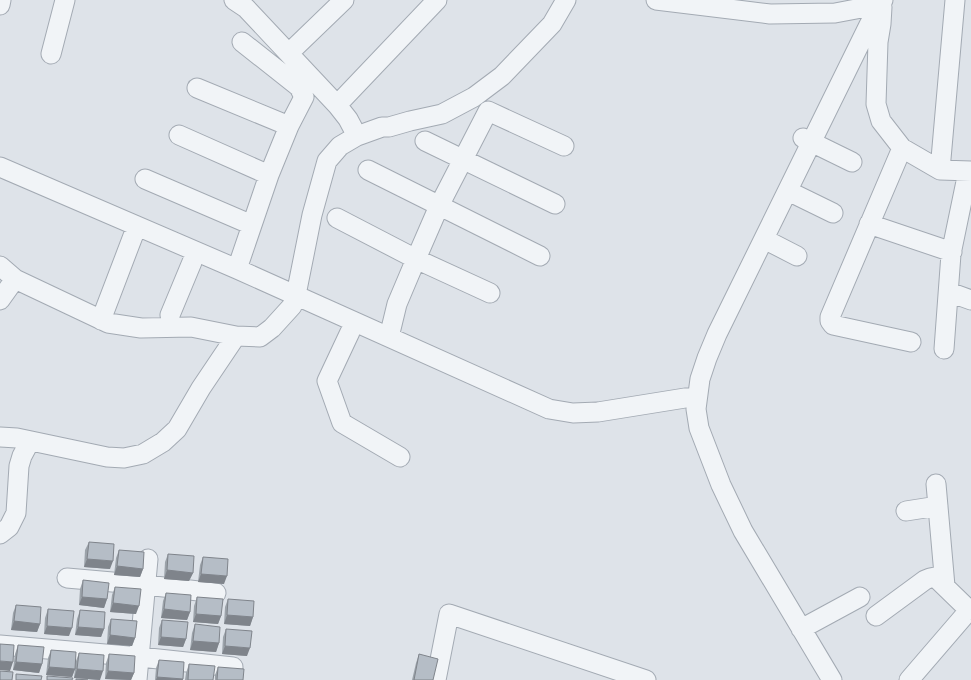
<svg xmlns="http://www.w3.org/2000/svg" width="971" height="680" font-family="Poppins,sans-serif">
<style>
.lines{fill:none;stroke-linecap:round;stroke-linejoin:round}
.minor-casing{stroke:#a3aab3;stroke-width:21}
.minor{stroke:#f1f4f7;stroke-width:19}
.wall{fill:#9ca3aa}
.shaded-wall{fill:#7f848b}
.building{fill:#b5bdc6;stroke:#7f848b}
</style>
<rect width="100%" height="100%" fill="#dee3e9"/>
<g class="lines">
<g class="minor-casing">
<path id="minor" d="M234,0l12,8 91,97 11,14 9,17
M656,0l114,14 65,-1 32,-6
M0,5l1,-5
M882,7l-1,17 -3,18 -2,62 5,17 21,27 38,22 31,1
M289,53l55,-53
M51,54l14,-54
M197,88l92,38
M337,105l100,-105
M179,135l90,40
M803,138l49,24
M425,141l130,63
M902,148l-72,169v4l3,4 78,17
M0,167l237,102 312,140 24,4 25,-1 87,-14h12
M368,170l172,86
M940,170l15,-170
M145,179l107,46
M788,191l45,22
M337,218l79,41 74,34
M869,224l83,28
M764,239l33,17
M0,266l15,13 93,44 33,5 50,-1 45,9 24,1 12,-9 20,-22 4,-11 16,-80 15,-54 13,-15 17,-10 25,-9h7l21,-6 32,-7 32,-17 28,-21 50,-52 14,-24
M237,269l32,-94 20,-49 15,-29 -5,-10 -57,-45
M949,292l22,8
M0,300l15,-21
M170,315l22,-53
M101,320l32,-84
M350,332l-23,49 15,42 58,34
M389,337l8,-33 19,-45 23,-53 49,-95 76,35
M944,349l7,-95 17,-82
M0,437l17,1 90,19 17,1 19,-4 20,-12 14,-13 24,-41 35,-52
M936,484l9,102
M906,511l32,-5
M0,534l9,-7 7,-14 3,-47 3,-10 8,-15
M67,578l79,7 70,8
M876,616l49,-36 5,-2 5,-1 34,33
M801,629l59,-32
M0,645l140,12 93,10
M137,680l11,-121
M436,680l13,-66 197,66
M832,680l-89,-149 -22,-46 -22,-57 -3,-19 4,-30 7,-21 10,-24 152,-309 14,-25
M909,680l62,-72"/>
</g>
<use href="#minor" class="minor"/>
</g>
<path class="wall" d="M89,542l21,27 -26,-2 1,-17z
M119,550l24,19 -3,8 -26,-2 2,-17z
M168,554l25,19 -4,8 -25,-2 1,-17z
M203,557l21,27 -26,-2 2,-17z
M83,580l24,19 -3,9 -25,-3 1,-16z
M115,587l21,27 -26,-2 2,-17z
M166,593l24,19 -3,8 -26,-2 2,-17z
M197,597l24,19 -3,8 -25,-2 1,-16z
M228,599l25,18 -3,9 -26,-2 1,-17z
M16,605l24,19 -3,8 -26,-2 2,-17z
M48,609l21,27 -25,-2 1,-16z
M80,610l24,19 -3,8 -26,-2 2,-16z
M111,619l24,19 -3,8 -25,-2 1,-17z
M162,620l24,19 -3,8 -25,-2 1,-17z
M195,624l24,19 -3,9 -26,-2 2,-17z
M226,629l21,27 -25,-2 1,-17z
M18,645l24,19 -3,9 -26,-3 2,-16z
M51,650l25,11 3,-8 21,27 -26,-2 1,-9 -3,8 -26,-2 2,-17z
M109,654l25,19 -3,7 -26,-1 1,-16z
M419,654l14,26h-21l4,-17z
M159,660l24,20h-28l1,-12z
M189,664l24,16h-28l1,-7z
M218,667l25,13h-28v-5z"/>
<path class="shaded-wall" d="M87,559l26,2 -3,8 -26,-2z
M117,566l26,3 -3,8 -26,-2z
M167,570l26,3 -4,8 -25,-2z
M201,574l26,2 -3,8 -26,-2z
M82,597l25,2 -3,9 -25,-3z
M113,603l26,3 -3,8 -26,-2z
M164,609l26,3 -3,8 -26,-2z
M196,614l25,2 -3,8 -25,-2z
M227,615l26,2 -3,9 -26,-2z
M14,621l26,3 -3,8 -26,-2z
M47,626l25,2 -3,8 -25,-2z
M78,627l26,2 -3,8 -26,-2z
M110,635l25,3 -3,8 -25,-2z
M161,637l25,2 -3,8 -25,-2z
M193,641l26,2 -3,9 -26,-2z
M225,646l25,2 -3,8 -25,-2z
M0,661l13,1 -3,9 -10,-1z
M16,662l26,2 -3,9 -26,-3z
M49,667l26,2 -3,8 -26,-2z
M77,669l26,2 -3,9 -26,-2z
M108,671l26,2 -3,7 -26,-1z
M157,677l26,2v1h-27z"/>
<path class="building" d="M89,542l25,2 -1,17 -26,-2z
M119,550l25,2 -1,17 -26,-3z
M168,554l26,2 -1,17 -26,-3z
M203,557l25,2 -1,17 -26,-2z
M83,580l26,3 -2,16 -25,-2z
M115,587l26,2 -2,17 -26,-3z
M166,593l25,2 -1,17 -26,-3z
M197,597l26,2 -2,17 -25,-2z
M228,599l26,2 -1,16 -26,-2z
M16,605l25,2 -1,17 -26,-3z
M48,609l26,2 -2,17 -25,-2z
M80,610l25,2 -1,17 -26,-2z
M111,619l26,2 -2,17 -25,-3z
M162,620l26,2 -2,17 -25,-2z
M195,624l25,3 -1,16 -26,-2z
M226,629l26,2 -2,17 -25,-2z
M0,644l14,1 -1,17 -13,-1z
M18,645l26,2 -2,17 -26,-2z
M51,650l25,2 -1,17 -26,-2z
M79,653l25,2 -1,16 -26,-2z
M109,654l26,2 -1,17 -26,-2z
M419,654l19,5 -5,21h-19z
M159,660l25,2 -1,17 -26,-2z
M189,664l26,2 -2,14h-25z
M218,667l26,2 -1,11h-26z
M0,671l13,1 -1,8h-12z
M16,674l26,2 -1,4h-25z
M47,676l26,2 -1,2h-25z
M76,679l12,1h-12z"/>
</svg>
